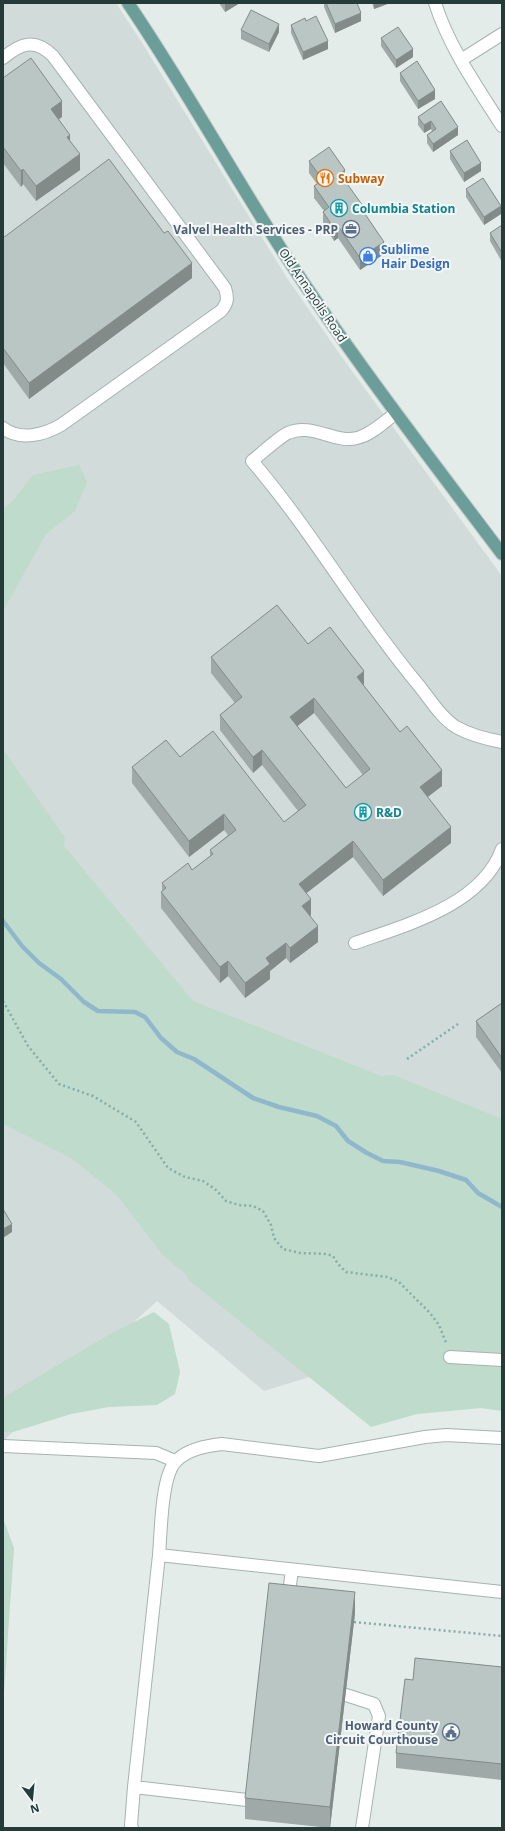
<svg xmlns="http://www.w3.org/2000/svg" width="505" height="1831" font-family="'Open Sans',sans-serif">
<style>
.built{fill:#d1dbd9}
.green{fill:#bedbcb}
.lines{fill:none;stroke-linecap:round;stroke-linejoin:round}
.stream{stroke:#90b8cc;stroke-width:4.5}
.minor-casing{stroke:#a6b3b1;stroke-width:14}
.major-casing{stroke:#c2c8c8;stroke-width:14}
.path{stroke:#86aca7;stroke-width:2.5;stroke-dasharray:2 3;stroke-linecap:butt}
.minor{stroke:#fff;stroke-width:12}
.major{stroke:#6b9d99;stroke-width:12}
.wall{fill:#9faaa8;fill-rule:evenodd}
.shaded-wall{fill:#828b88}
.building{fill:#b9c6c3;stroke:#828b88;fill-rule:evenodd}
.labels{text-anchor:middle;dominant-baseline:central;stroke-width:4;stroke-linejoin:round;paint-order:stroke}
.food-label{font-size:12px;font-weight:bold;fill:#c56008;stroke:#f3f8f7;text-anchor:start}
.culture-label{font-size:12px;font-weight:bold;fill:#0d838f;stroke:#f3f8f7;text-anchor:start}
.service-label{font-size:12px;font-weight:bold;fill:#4e5e75;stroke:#f3f8f7;text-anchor:end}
.shop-label{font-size:12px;font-weight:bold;fill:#366cbe;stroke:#f3f8f7;text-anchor:start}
.street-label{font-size:12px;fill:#243b39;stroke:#f3f8f7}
</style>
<rect width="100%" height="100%" fill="#e3ece9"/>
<path class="built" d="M3,3h113l28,43 143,232 54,78 161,220v771l-82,-4 -156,48 -107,-90 -154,140z"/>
<path class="green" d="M79,465l8,17 -12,29 -29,23 -43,77v-101l11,-11 19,-24z
M3,749l62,89 -1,8 129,155 188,75 12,-1 109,44v292l-21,-3 -64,6 -46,13 -180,-145 -8,-10 -19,-16 -49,-63 -44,-35 -68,-34z
M154,1312l15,12 11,48 -5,22 -18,11 -48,2 -38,7 -58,18h-10v-33l3,-3 104,-62z
M3,1518l11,30 -11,160z"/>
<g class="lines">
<path class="stream" d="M3,921l19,25 17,17 22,16 23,23 14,9 37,1 10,5 16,21 16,14 17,7 59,39 26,9 38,9 19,10 12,15 19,12 16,8 17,1 39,9 27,9 12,13 24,14"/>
<g class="minor-casing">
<path id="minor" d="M435,3c14,44 42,84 67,123
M3,58c18,-15 32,-20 50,-2l172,232c3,10 3,15 -4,23l-160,114c-17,10 -41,16 -58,3
M461,60l41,-26
M396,413c-11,8 -25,22 -39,25 -22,6 -46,-16 -69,-5 -9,4 -27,21 -36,28 60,70 105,150 164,221 12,14 24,35 40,45 14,8 30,12 46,15
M355,943c51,-18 127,-38 147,-94
M450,1357l52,3
M3,1446l153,7 19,8
M159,1555c2,-22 2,-79 17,-94 12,-12 30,-15 46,-17l97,12 106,-19 21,-2 56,3
M288,1600l4,-30
M346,1695l28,9 5,12 -17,112
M134,1787l113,13
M132,1828l-1,-3 3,-38 25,-232 343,37"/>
</g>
<g class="major-casing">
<path id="major" d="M128,3c60,88 110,182 169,270 64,96 135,188 205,281"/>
</g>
<path class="path" d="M3,1001l25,45 31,38 34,12 43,26 32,46 17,9 18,4 12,8 11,12 13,4 14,1 10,5 8,14 3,13 9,11 17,4 27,1 6,2 5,8 8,8 41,5 11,4 32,32 9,12 8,20
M407,1059l51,-35
M354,1622l148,14"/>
<use href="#minor" class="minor"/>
<use href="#major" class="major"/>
</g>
<path class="wall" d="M219,3h21l-15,9z
M324,3h33l4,18 -26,12 -11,-26z
M372,3h18l-16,6z
M306,21l22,28 -25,11 -12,-27v-8z
M241,30l38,2 -10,20 -28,-13z
M381,38l32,19 -17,11 -15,-22z
M400,73l35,26 -17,10 -18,-28z
M3,78l59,39 -3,2 11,23 10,28 -44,31 -13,-17 -2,3 -18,-24z
M441,101l17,34 -25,17 -6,-9v-8l5,-4 -1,-2 -7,4 -6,-8v-8z
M450,151l31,20 -17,11 -14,-23z
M309,161l54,50 21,43 -24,16 -22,-32 -4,3 -11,-17v-12l1,-1 -10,-13v-12l3,-2 -8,-11z
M466,189l35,25 -17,11 -18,-28z
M502,225v37l-12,-21v-8z
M3,238l189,40 -163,121 -26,-36z
M308,644l56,42 78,100 -15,11 24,46 -68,53 -30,-39 -47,36 5,22 -1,1 8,26 -28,21 -4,-5 -16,13v8l-25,19 -17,-22 -8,7 -59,-75v-16l1,-1v-8l30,-13 18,-14v-6l18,-15 -4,-5 -35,27 -57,-74v-16l48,-10 104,65 14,-11 -36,-46 -9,8 -33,-43v-15l15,-12 -24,-30v-16zM314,713l49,62 -17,13 -49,-62z
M502,1003v70l-26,-36v-16z
M355,1613l-25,215 -85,-9v-21z
M502,1667v113l-106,-12v-15l17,-73z"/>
<path class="shaded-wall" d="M226,3h14l-15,9v-8z
M374,3h16l-16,6z
M361,13v8l-26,12v-9z
M279,24v8l-10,20v-8z
M328,41v8l-25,11v-8z
M413,49v8l-17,11v-8z
M435,90v9l-17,10v-8z
M62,101v16l-11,7v-15z
M431,121v8l-7,4v-8z
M458,127v8l-25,17v-8z
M70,135v15l-3,-13z
M80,154v16l-44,31v-15z
M481,163v8l-17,11v-9z
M23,169v15l-2,3v-16z
M345,170v13l-5,-9z
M501,206v8l-17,11v-8z
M338,226v12l-4,3v-13z
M384,242v12l-24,16v-12z
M192,263v15l-163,121v-16z
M364,671v15l-7,-9z
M314,698v15l-24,19v-15z
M262,750v15l-9,8v-16z
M442,770v16l-22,17v-16z
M224,814v16l-35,27v-16z
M451,827v16l-68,53v-16z
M353,841v16l-54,42v-15z
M311,899v16l-9,7v-16z
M318,926v16l-28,21v-15z
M286,943v15l-16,13v8l-25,19v-15l21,-25z
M228,961v15l-8,7v-16z
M12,1224v8l-9,6v-9z
M355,1592v21l-25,215v-21z"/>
<path class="building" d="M326,3h31l4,10 -26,11z
M251,10l28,14 -10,20 -28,-14z
M316,16l12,25 -25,11 -12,-27 14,-7 1,3z
M398,27l15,22 -17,11 -15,-22z
M31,58l31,43 -11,8 19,26 -3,2 13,17 -44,32 -13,-17 -2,2 -18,-24v-69z
M417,61l18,29 -17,11 -18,-28z
M441,101l17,26 -25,17 -6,-9 9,-6 -5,-8 -7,4 -6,-8z
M467,140l14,23 -17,10 -14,-22z
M329,147l16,23 -5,4 23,32 -2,2 23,34 -24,16 -22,-32 -4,2 -11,-16 6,-5 -15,-21 9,-6 -14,-19z
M109,159l55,74 4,-2 24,32 -163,120 -26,-35v-110z
M483,178l18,28 -17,11 -18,-28z
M502,225v28l-12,-20z
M277,605l31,39 22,-17 34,44 -7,6 43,55 7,-6 35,44 -22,17 31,40 -68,53 -30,-39 -54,43 12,15 -9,7 16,20 -28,22 -4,-5 -20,15 4,6 -25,19 -17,-22 -8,6 -59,-75 5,-4 -4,-5 26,-20 4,7 21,-16 -3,-4 26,-20 -12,-16 -35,27 -57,-74 34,-27 14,17 33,-26 71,91 22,-17 -44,-55 -9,7 -33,-42 22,-18 -31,-40zM314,698l56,71 -24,19 -56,-71z
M502,1003v55l-26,-37z
M3,1209l9,15 -9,5z
M269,1583l86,9 -25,215 -85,-9z
M415,1658l87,9v97l-106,-11 9,-74 8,1z"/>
<defs>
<g id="restaurant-ring" transform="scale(0.9)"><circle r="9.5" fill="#f3f8f7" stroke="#e8710a" stroke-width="1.5"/><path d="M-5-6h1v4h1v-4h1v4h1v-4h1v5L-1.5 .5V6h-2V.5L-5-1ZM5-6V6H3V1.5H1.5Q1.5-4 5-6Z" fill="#e8710a"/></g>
<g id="building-ring" transform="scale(0.9)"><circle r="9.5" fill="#f3f8f7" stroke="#0f9aa8" stroke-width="1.5"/><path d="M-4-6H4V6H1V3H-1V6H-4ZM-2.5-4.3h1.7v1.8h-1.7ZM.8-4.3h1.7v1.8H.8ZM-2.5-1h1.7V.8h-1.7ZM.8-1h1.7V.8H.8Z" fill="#0f9aa8"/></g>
<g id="office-ring" transform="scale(0.9)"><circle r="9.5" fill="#f3f8f7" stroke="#5c6f8a" stroke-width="1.5"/><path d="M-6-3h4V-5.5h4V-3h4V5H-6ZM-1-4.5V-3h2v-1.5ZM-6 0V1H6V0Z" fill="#5c6f8a"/></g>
<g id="shop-ring" transform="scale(0.9)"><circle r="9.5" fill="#f3f8f7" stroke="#3f7fe0" stroke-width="1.5"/><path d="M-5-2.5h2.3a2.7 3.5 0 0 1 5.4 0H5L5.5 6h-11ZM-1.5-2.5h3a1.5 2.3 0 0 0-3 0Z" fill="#3f7fe0"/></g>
<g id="civic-ring" transform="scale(0.9)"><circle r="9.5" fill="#f3f8f7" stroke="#5c6f8a" stroke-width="1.5"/><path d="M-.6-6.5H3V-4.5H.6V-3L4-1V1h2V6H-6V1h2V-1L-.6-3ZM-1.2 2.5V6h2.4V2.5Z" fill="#5c6f8a"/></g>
</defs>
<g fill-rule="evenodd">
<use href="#restaurant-ring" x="325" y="178"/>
<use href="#building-ring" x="339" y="208"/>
<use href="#office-ring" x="351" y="229"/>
<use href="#shop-ring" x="368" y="256"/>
<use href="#building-ring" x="363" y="812"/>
<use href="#civic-ring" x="451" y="1732"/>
</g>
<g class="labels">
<g class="food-label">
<text x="338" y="178">Subway</text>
</g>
<g class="culture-label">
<text x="352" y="208">Columbia Station</text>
<text x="376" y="812">R&amp;D</text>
</g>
<g class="service-label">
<text x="338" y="229">Valvel Health Services - PRP</text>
<text x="438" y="1725">Howard County<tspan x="438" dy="14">Circuit Courthouse</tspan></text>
</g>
<g class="shop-label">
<text x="381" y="249">Sublime<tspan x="381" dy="14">Hair Design</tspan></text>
</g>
<g class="street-label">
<text transform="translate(313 295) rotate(56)">Old Annapolis Road</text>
</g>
</g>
<rect width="505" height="1831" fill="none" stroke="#243b39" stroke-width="8"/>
<g transform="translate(32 1799) rotate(164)" stroke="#f3f8f7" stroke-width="3" paint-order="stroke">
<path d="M0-3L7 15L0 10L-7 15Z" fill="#243b39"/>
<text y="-6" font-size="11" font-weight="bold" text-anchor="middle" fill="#243b39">N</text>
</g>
</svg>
